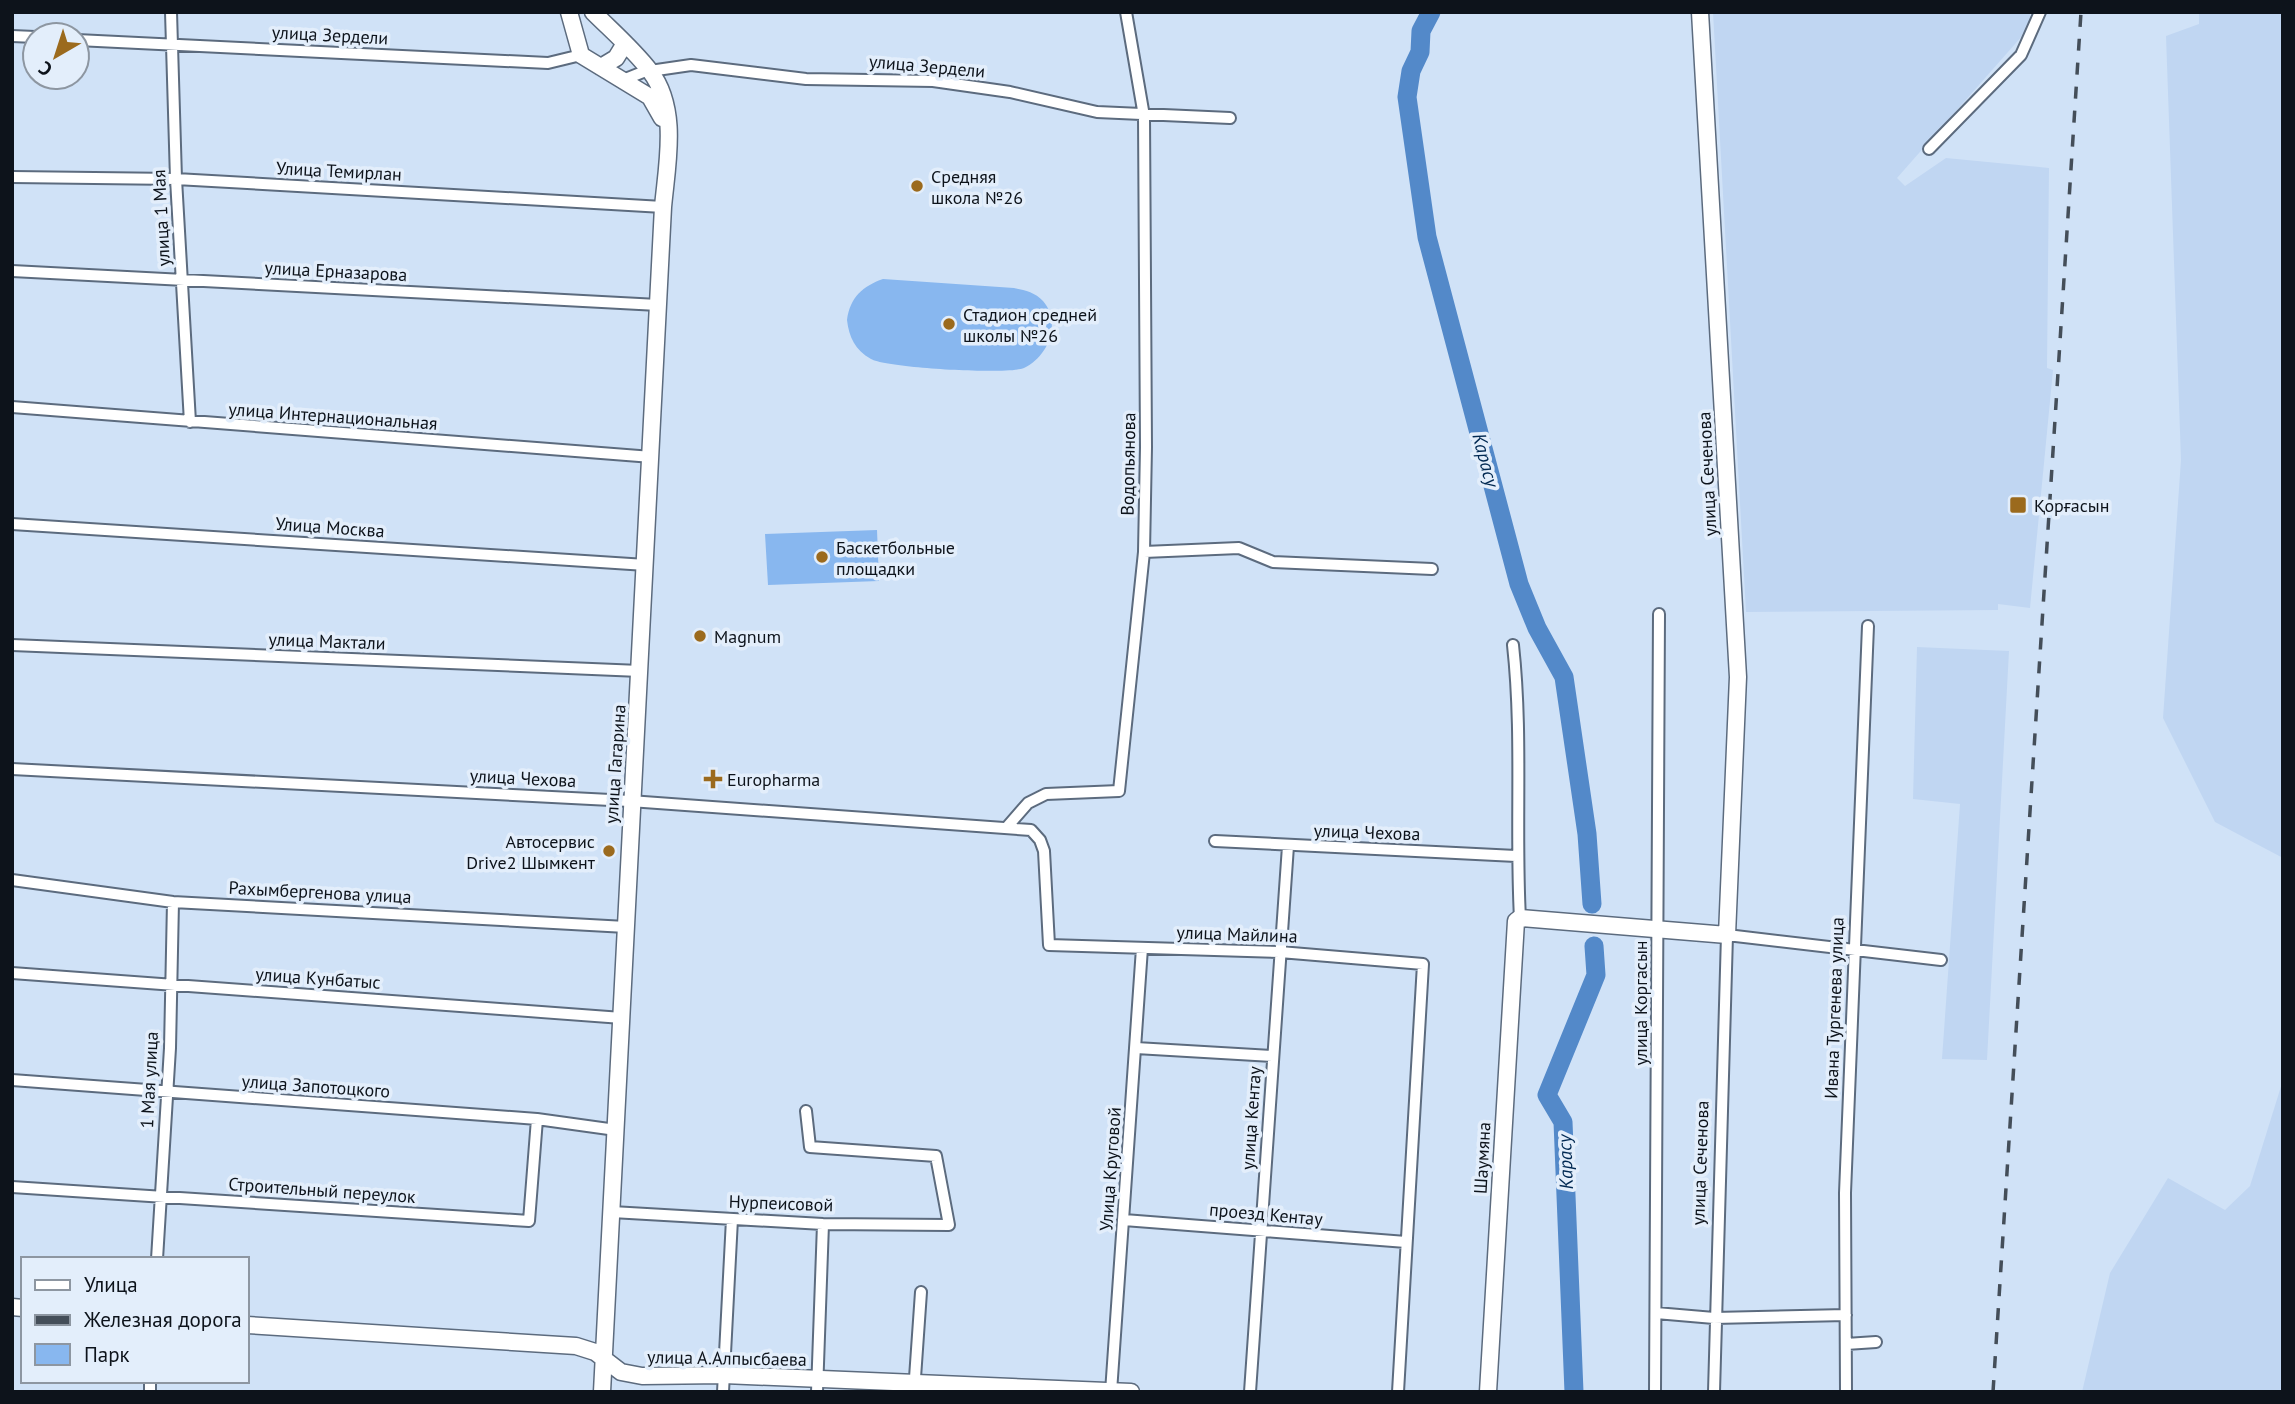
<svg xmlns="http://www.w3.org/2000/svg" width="2295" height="1404" font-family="'PT Sans',sans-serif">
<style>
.built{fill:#c0d6f2}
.green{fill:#88b7ef}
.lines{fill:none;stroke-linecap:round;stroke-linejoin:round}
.river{stroke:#5389c9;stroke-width:19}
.street-casing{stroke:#5c6b7e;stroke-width:14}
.secondary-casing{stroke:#5c6b7e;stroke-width:19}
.street{stroke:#fff;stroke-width:10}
.secondary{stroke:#fff;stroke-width:16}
.rail{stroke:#444e59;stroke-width:3.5;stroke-dasharray:12 12;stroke-linecap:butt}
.poi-dot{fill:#9b6a1d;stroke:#e3eefb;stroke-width:2.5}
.labels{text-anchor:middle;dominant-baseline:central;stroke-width:7;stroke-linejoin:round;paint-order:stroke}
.street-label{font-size:18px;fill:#0d131b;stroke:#e3eefb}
.poi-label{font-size:18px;fill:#0d131b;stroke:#e3eefb;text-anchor:start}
.water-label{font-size:19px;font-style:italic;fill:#012952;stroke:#e3eefb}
</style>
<rect width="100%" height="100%" fill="#d0e2f7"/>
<path class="built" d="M1713,12h317v15l-133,151 8,8 41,-28 103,10 -2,200 6,2 -23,238 -32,-4v6l-252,2z
M2199,12h84v846l-68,-36 -52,-104 18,-258 -15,-424 33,-12z
M1917,647l92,4 -22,409 -45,-1 18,-255 -47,-5z
M2283,1080v312h-201l28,-119 58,-95 57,32 25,-24z"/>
<path class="green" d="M883,279l131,9c10,2 21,4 29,13 19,22 5,56 -19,67 -16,7 -138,0 -153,-9 -16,-9 -22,-22 -24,-39 3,-23 16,-34 36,-41z
M877,530l2,51 -111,4 -3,-51z"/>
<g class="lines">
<path class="river" d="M1431,12l-10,19 -1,21 -9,19 -4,26 20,140 92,347 18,44 27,49 23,157 5,70
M1574,1392l-11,-270 -16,-27 49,-120 -2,-29"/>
<g class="street-casing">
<path id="street" d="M171,12l5,167 14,243
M12,36l23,1
M77,40l471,23 33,-8
M623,80l20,-8 48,-7 115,14 127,2 77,11 87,20 133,6
M1929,149l92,-94 19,-43
M12,177l164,2 487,28
M12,271l646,34
M12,407l640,50
M12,524l634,41
M1144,552l95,-4 34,14 159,7
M12,645l628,26
M1513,645c10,91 2,183 7,273
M12,769l618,32 401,29 9,10 4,11 5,94 231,7 143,12 -25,428
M1007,827l21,-24 18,-9 73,-3 25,-239 2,-105 -2,-331 -18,-104
M1215,841l301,15
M12,880l161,22 453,25
M12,973l610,45
M1136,1048l137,8
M12,1080l525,39 79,11
M12,1187l517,34 8,-102
M612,1212l211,12 126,1 -13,-69 -126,-9 -4,-36
M1124,1220l282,22
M157,1259l13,-211 3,-146
M1656,1313l58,5 132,-3
M1846,1344l30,-2
M150,1392v-11
M723,1392l9,-173
M817,1392l6,-168
M914,1392l7,-100
M1111,1392l31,-444
M1250,1392l38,-546
M1655,1392l4,-778
M1714,1392l13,-457 214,25
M1846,1392l-1,-199 23,-567"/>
</g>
<g class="secondary-casing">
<path id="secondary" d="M569,12l12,43 69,42 12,21
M593,12c19,19 41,38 57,59 29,38 17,92 13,136l-61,1185
M601,67l15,-9 8,-13
M12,1307l11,1
M247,1325l329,21 19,6 26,20 21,4 82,-1 407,17
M1488,1392l28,-471 4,-3 207,17 11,-258 -38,-665"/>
</g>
<use href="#street" class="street"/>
<use href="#secondary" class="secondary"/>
<path class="rail" d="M1993,1392l88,-1380"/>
</g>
<g class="poi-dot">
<circle cx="917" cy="186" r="7"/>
<circle cx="949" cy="324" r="7"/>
<rect x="2009" y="496" width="18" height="18" rx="3.5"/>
<circle cx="822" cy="557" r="7"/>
<circle cx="700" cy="636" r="7"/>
<path d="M709.5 768.5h7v7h7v7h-7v7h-7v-7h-7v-7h7z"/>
<circle cx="609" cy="851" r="7"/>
</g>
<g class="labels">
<g class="street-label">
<text transform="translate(330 35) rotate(3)">улица Зердели</text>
<text transform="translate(927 66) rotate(5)">улица Зердели</text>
<text transform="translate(339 171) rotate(3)">Улица Темирлан</text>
<text transform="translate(161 218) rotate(-93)">улица 1 Мая</text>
<text transform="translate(336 271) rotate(3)">улица Ерназарова</text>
<text transform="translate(333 416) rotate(4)">улица Интернациональная</text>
<text transform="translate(1128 464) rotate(-89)">Водопьянова</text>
<text transform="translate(1707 474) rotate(-93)">улица Сеченова</text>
<text transform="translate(330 527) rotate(4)">Улица Москва</text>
<text transform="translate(327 641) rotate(2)">улица Мактали</text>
<text transform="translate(615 764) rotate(-86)">улица Гагарина</text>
<text transform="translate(523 778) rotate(3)">улица Чехова</text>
<text transform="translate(1367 832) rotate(2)">улица Чехова</text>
<text transform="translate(320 892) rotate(3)">Рахымбергенова улица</text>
<text transform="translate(1237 934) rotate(2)">улица Майлина</text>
<text transform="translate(318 978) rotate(4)">улица Кунбатыс</text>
<text transform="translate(1640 1003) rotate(-90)">улица Коргасын</text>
<text transform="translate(1834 1008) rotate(-88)">Ивана Тургенева улица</text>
<text transform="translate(149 1080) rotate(-87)">1 Мая улица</text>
<text transform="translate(316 1086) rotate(4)">улица Запотоцкого</text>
<text transform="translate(1251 1118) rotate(-86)">улица Кентау</text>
<text transform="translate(1482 1158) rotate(-87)">Шаумяна</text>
<text transform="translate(1700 1163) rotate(-88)">улица Сеченова</text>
<text transform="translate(1110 1169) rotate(-86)">Улица Круговой</text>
<text transform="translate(322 1190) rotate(4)">Строительный переулок</text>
<text transform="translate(781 1203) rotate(2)">Нурпеисовой</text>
<text transform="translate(1266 1214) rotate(5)">проезд Кентау</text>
<text transform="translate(727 1358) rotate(1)">улица А.Алпысбаева</text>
</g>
<g class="poi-label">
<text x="931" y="176">Средняя<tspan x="931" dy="21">школа №26</tspan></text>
<text x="963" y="314">Стадион средней<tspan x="963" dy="21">школы №26</tspan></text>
<text x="2034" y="505">Қорғасын</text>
<text x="836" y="547">Баскетбольные<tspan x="836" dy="21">площадки</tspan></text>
<text x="714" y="636">Magnum</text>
<text x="727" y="779">Europharma</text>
<text x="595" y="841" text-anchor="end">Автосервис<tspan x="595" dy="21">Drive2 Шымкент</tspan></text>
</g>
<g class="water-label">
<text transform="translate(1486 460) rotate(75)">Карасу</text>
<text transform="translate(1565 1162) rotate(-92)">Карасу</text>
</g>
</g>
<rect width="2295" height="1404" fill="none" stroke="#0d131b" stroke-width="28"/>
<rect x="21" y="1257" width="228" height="126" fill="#e3eefb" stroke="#8d96a1" stroke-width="2"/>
<rect x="35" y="1280" width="35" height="10" fill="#ffffff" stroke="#8d96a1" stroke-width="2"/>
<text x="84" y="1292" font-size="21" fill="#0d131b">Улица</text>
<rect x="35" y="1315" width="35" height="10" fill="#444e59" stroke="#8d96a1" stroke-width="2"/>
<text x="84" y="1327" font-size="21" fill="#0d131b">Железная дорога</text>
<rect x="35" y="1344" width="35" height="21" fill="#88b7ef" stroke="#8d96a1" stroke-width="2"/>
<text x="84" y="1362" font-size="21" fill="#0d131b">Парк</text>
<g transform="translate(56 56) rotate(219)"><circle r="33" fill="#e3eefb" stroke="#8d96a1" stroke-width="2"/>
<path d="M0-5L12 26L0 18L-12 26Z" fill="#9b6a1d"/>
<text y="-10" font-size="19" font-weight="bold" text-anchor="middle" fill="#0d131b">С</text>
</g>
</svg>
